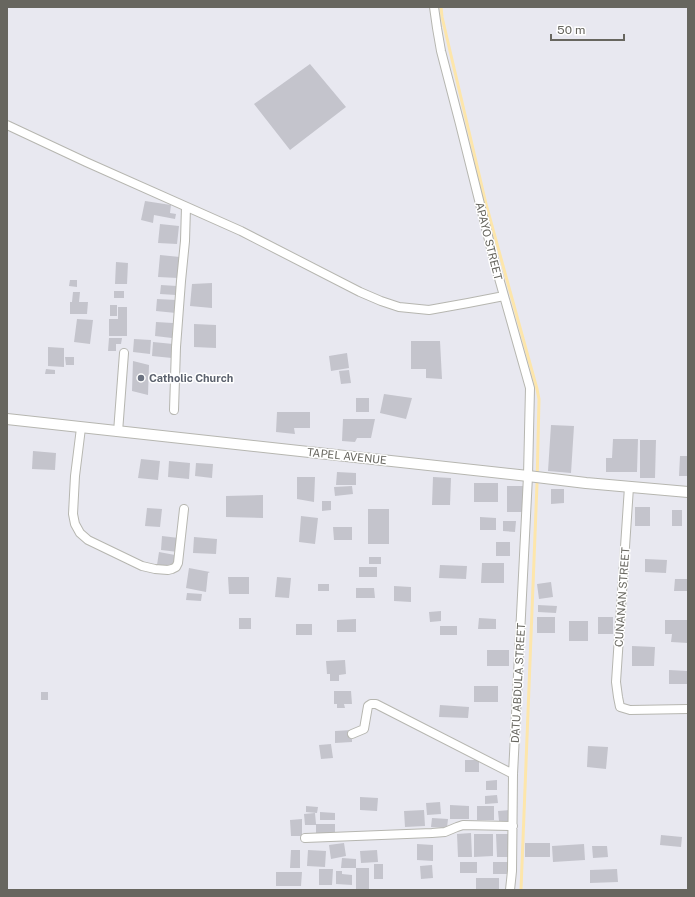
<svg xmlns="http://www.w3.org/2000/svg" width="695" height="897" font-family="'Public Sans',sans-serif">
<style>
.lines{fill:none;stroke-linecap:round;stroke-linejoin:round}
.stream{stroke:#fde6ab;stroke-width:3}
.building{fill:#c4c4cc}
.minor-casing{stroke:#b6b6b0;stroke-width:10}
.tertiary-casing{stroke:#b6b6b0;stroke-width:12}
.minor{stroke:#fff;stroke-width:8}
.tertiary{stroke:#fff;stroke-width:10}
.worship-dot{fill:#6b7280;stroke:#fff;stroke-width:1.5}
.labels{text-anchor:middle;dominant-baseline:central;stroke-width:3;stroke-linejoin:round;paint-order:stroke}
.street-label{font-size:11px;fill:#67665f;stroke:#fff}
.worship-label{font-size:11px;font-weight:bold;fill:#5b616d;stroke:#fff;text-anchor:start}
</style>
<rect width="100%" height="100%" fill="#e8e8f0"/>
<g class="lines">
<path class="stream" d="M441,7l1,10 44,187 51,185 2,10 -2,85 -16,406"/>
</g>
<path class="building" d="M310,64l36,43 -56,43 -36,-46z
M145,201l26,4 -1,8 6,1 -1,5 -21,-4 -1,8 -12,-3z
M160,224l19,2 -2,18 -19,-1z
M160,255l20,2 -2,21 -20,-1z
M116,262l12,1 -1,21h-12z
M70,280h7v7l-8,-1z
M212,283v25l-22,-2 2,-22z
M161,285l16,1 -1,9 -16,-1z
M114,291h10v7h-10z
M73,292h7l-1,10h9l-1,12h-17v-12h2z
M157,299l20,1 -1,13 -20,-2z
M110,305h7v11h-7z
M118,307h9v29h-18v-17h9z
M77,319l16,1 -3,24 -16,-2z
M156,322l17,1 -1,15 -17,-2z
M194,324l22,1v23l-22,-1z
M109,338h13l-1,6h-5v7h-8z
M134,339l17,1 -1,14 -17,-2z
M411,341h29l2,38 -16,-1v-9h-15z
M153,342l20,2 -1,14 -20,-2z
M48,347l16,1v19l-16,-1z
M347,353l2,15 -18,3 -2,-15z
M65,357h9v8h-8z
M133,361l16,4 -1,30 -16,-4z
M46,369l9,1v4h-10z
M349,370l2,13 -10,1 -2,-13z
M384,394l28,4 -6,21 -26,-6z
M356,398h13v14h-13z
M277,412h33v16h-16l1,6 -19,-2z
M343,419h32l-4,19h-14l-2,4 -13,-1z
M551,425l23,1 -3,47 -23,-2z
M613,439h25l-1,33h-31v-14h6z
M640,440h16l-1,38h-15z
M33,451l23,2 -1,17 -23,-1z
M680,456h8v20h-9z
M141,459l19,2 -2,19 -20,-2z
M169,461l21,2 -1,16 -21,-2z
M196,463l17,1 -1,14 -17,-2z
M337,472l19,1v12h-20z
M297,477h18l-1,25 -17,-3z
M433,477l18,1 -1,27h-18z
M474,483h24v19h-24z
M352,486l1,8 -18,2 -1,-9z
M507,486h18v26h-18z
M551,489h13v14l-13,1z
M263,495v23l-37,-1v-21z
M322,501h9v9l-9,1z
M635,507h15v19h-15z
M147,508l15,1 -2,18 -15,-1z
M368,509h21v35h-21z
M672,510h10v16h-10z
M301,516l17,2 -3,26 -16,-2z
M480,517l16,1v12h-16z
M503,521h13l-1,11 -12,-1z
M333,527h19v13h-18z
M162,536l17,2 -1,14 -17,-2z
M194,537l23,2 -1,15 -23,-1z
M496,542h14v14h-14z
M159,552l16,3 -2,12 -16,-2z
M369,557h12v7h-12z
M645,559l22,1 -1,13 -21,-1z
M482,563h22v20h-23z
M440,565l27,1 -1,13 -27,-1z
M359,567h18v10h-18z
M189,568l21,4 -2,1 -2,19 -20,-4z
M228,577h21v17h-20z
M277,577l14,1 -2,20 -14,-1z
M675,579h13v12h-14z
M551,582l2,15 -14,2 -2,-15z
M318,584h11v7h-11z
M394,586l17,1v15l-17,-1z
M356,588h18l1,10h-19z
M187,593l15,1 -1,7 -15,-1z
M538,605l19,1 -1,7 -18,-1z
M441,611v10l-11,1 -1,-10z
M537,617h18v16h-18z
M598,617h15v17h-15z
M239,618h12v11h-12z
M479,618l17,1v10h-18z
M356,619v13h-19v-12z
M665,620h23v23l-17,-1 1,-8h-7z
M569,621h19v20h-19z
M296,624h16v11h-16z
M440,626h17v9h-17z
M632,646l23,1 -1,19h-22z
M487,650h22v16h-22z
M345,660l1,14 -7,1v6h-9v-7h-3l-1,-13z
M669,670l19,1v13h-19z
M474,686h24v16h-24z
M334,691h17l1,13h-8l1,4h-8v-4h-3z
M41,692h7v8h-7z
M440,705l29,2 -1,11 -29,-1z
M352,730v12l-17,1v-12z
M331,744l2,14 -12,1 -2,-14z
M588,746l20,1 -2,22 -19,-2z
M465,760h14v12h-14z
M497,780v10h-11v-9z
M497,795l1,8 -13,1v-8z
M360,797l18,1 -1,13 -17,-1z
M440,802l1,12 -14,1 -1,-12z
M450,805l19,1v13h-19z
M306,806l12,1 -1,6 -11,-1z
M477,806h17v14h-17z
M424,810l1,16 -20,1 -1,-16z
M510,810v11h-11l-1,-10z
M320,812l15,1v7h-15z
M315,813l1,11h19v9h-19v-8h-11l-1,-11z
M432,818l16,1 -1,9 -16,-1z
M302,819v17h-11l-1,-16z
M471,833l1,24h-14l-1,-23z
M474,834h19v22l-19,1z
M496,834h15v23h-14z
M661,835l21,2 -1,10 -21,-2z
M344,843l2,13 -15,3 -2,-14z
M525,843h25v14h-25z
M417,844l16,1v16l-16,-1z
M584,844l1,16 -32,2 -1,-16z
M592,846h15l1,11 -15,1z
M291,850h9v18h-10z
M308,850l18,1 -1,16 -18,-1z
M377,850l1,12 -17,1 -1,-12z
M342,858l14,1v9h13v22h-13v-22h-15z
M460,862h17v11h-17z
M493,862h18v12h-18z
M374,864h9v15h-9z
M432,865l1,13 -12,1 -1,-13z
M319,869h14l-1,16h-13z
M617,869l1,13 -28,1v-13z
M336,871h6v3l10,1v10l-16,-1z
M276,872h26l-1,14h-25z
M476,878h23v12h-23z"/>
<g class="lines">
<g class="minor-casing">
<path id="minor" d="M434,7l3,21 4,23 19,73 35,140 35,124 -2,88 -15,298 -1,97 -2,19
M7,125l79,37 155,69 119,61 21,9 18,6 30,3 39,-7 36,-7
M174,410l2,-63 5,-66 4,-40 1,-34
M81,428l-6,48 -2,38 2,10 5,9 8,7 54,26 13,3 13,1 4,-1 4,-2 2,-4 6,-54
M118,432l6,-79
M629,487l-13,195 2,15 2,10 10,3 58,-1
M352,734l12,-5 4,-23 3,-2h5l137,70
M305,838l127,-5 13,-1 12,-5 6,-2 50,1"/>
</g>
<g class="tertiary-casing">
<path id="tertiary" d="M7,419l521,57 58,7 102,9"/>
</g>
<use href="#minor" class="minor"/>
<use href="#tertiary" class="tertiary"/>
</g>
<circle class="worship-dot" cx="141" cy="378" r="4"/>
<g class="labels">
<g class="street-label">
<text transform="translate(489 241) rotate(76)">APAYO STREET</text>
<text transform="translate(347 456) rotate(6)">TAPEL AVENUE</text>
<text transform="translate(622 597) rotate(-86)">CUNANAN STREET</text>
<text transform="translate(518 683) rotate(-87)">DATU ABDULA STREET</text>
</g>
<g class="worship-label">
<text x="149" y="378">Catholic Church</text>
</g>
</g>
<rect width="695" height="897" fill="none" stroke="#67665f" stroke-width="16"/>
<path d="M551 34v6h73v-6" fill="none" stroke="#67665f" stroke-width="2"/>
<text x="557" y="34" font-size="12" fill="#67665f" stroke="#ffffff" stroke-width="3" paint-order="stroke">50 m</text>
</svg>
